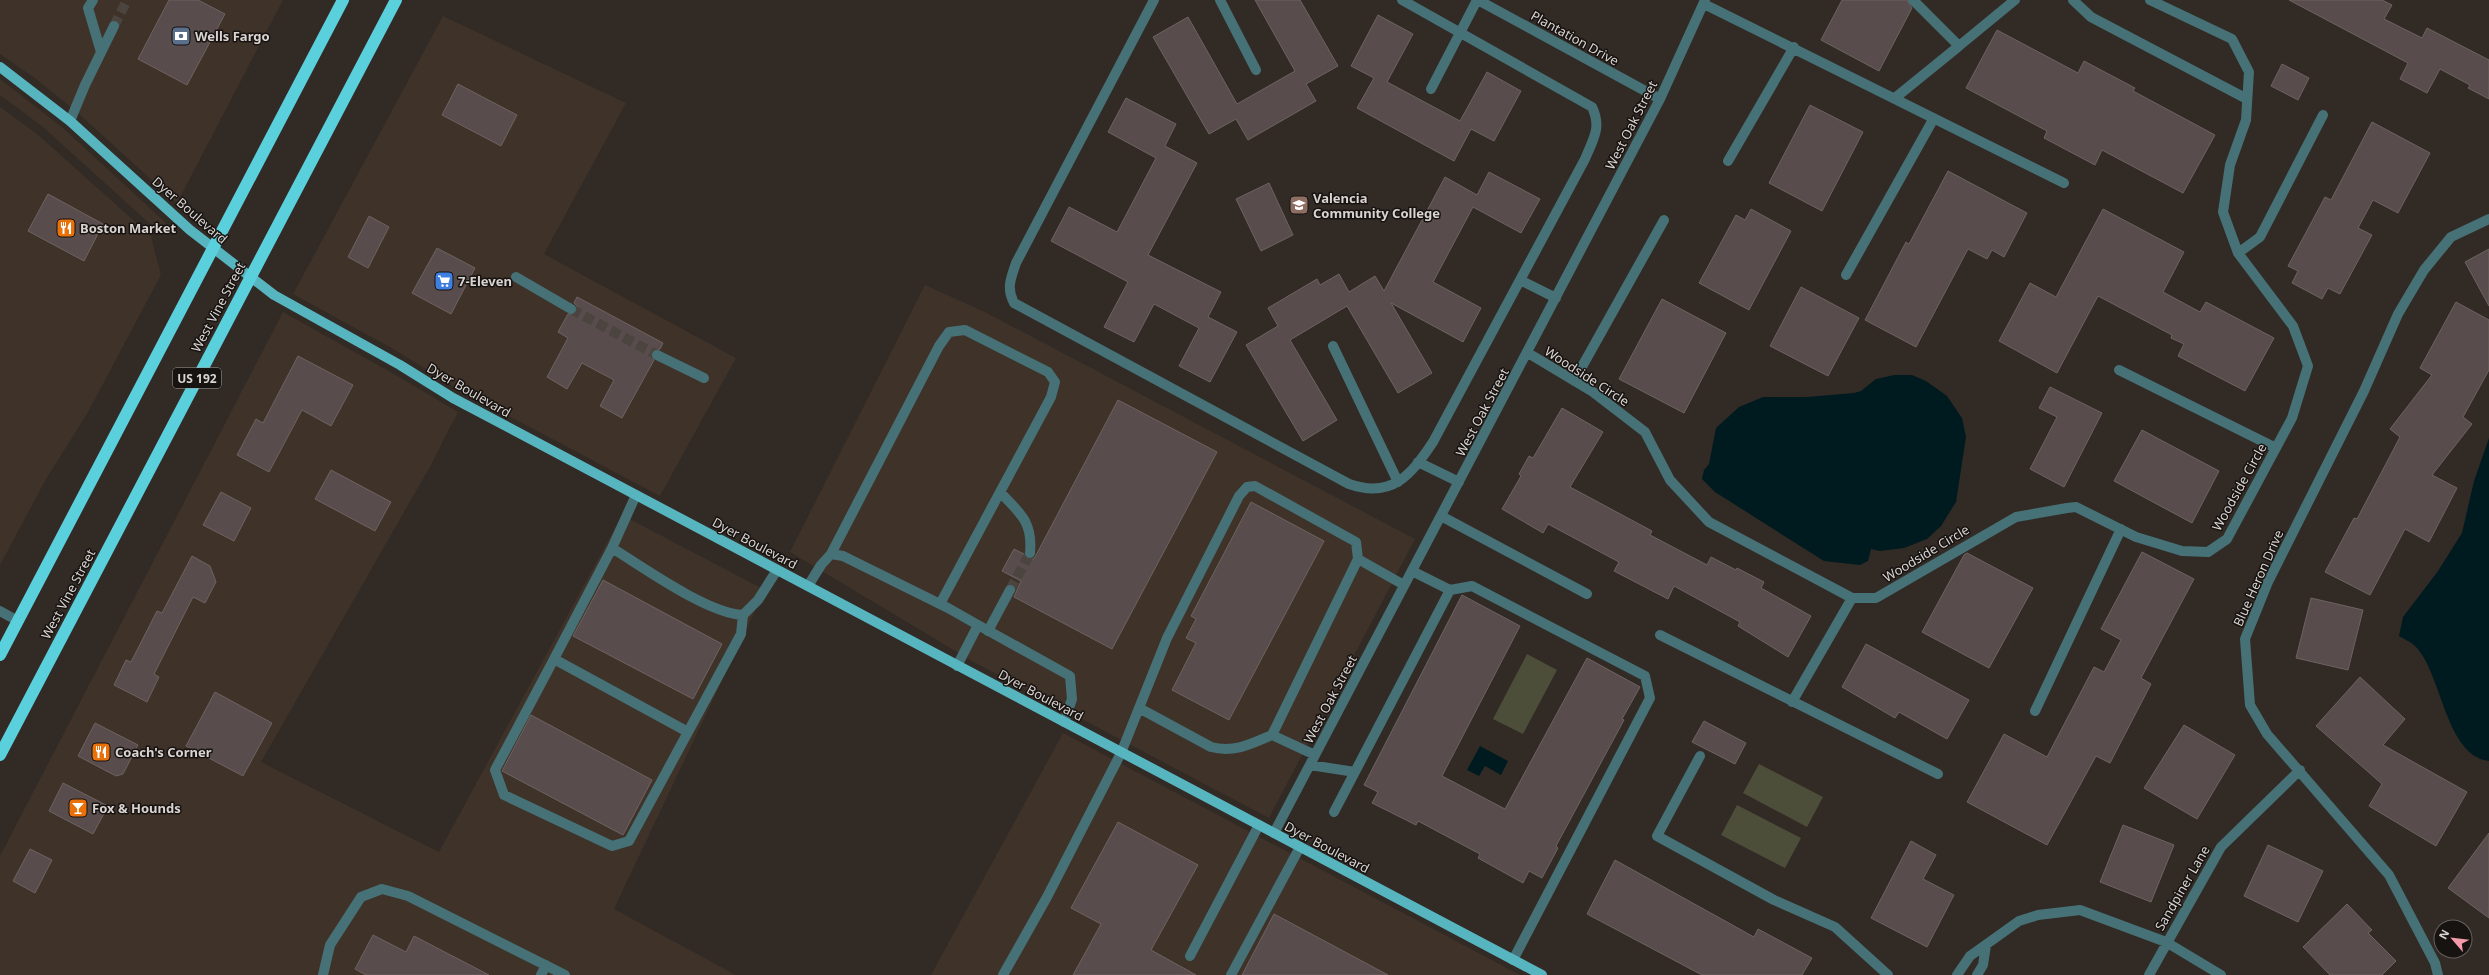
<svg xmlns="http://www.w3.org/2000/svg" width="2489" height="975" font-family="'Noto Sans',sans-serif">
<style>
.built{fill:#3f3229}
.green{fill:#4c4e3a}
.water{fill:#001b1f}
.building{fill:#584d4c;stroke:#6e6361}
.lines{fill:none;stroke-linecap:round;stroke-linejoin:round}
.minor-tunnel{stroke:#4b443f;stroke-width:10;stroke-dasharray:10 5;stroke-linecap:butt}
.minor{stroke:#467176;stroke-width:10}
.major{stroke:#57b5c0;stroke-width:10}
.highway{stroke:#5bd0dd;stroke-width:12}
.labels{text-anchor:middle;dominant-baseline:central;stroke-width:3;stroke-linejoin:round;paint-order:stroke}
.shield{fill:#171311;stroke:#9f9a97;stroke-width:1}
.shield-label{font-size:12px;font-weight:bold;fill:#d9d4d1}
.poi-label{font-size:13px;font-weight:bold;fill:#d9d4d1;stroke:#171311;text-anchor:start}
.street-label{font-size:13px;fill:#d9d4d1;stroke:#171311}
</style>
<rect width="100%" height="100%" fill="#322a25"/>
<path class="built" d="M0,0h283l-106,203 -99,-90 -42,-34 -36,-25z
M443,16l183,87 -82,151 192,104 -76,138 -202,-107 -63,-39 -102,-56z
M0,79l63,49 103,95 -5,11 -118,-107 -43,-32z
M0,107l36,26 115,103 10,39 -74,139 -41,65 -46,86z
M925,285l60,27 430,227 -146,279 -297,-157 -182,-109z
M283,312l111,62 64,38 -27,53 -170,297 178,90 183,-337 143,75 -151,319 122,66h-736v-119z
M1063,733l457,242h-589z"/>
<path class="green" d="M1527,654l30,16 -34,64 -30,-15z
M1759,764l64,33 -16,30 -64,-34z
M1737,805l64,33 -16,30 -64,-33z"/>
<path class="water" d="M1894,375h18l14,6 21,15 15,22 4,19 -10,65 -15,24 -14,13 -23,9 -24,3 -9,-2 -3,12 -8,4 -36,-4 -109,-69 -13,-13 2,-9 5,-6 7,-36 23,-21 24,-10h44l47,-4 7,-2 15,-12z
M2489,438v323c-44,-5 -47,-89 -74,-115 -4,-4 -11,-7 -16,-10l4,-19 35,-46 24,-38 12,-52z
M1480,746l28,15 -7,14 -16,-9 -6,10 -12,-6z"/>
<path class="building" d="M169,0h29l27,14 -38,71 -49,-26z
M1255,0h45l38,66 -32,18 10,17 -68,39 -12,-21 -27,15 -56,-97 35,-20 49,87 58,-33z
M1842,0h65l5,8 -33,63 -58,-31z
M2289,0h93l10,5 -8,14 38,19 5,-10 62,32v39l-21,-11 2,-3 -30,-16 -13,24 -27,-14 8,-16z
M1378,15l35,19 -26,48 73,39 27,-49 34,19 -27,50 -23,-12 -17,32 -97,-53 17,-30 -23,-12z
M1997,30l81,43 6,-12 51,27 -2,3 82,44 -32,58 -81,-43 -7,15 -51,-27 3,-7 -81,-43z
M2282,64l27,14 -11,22 -27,-14z
M458,84l59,31 -16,31 -59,-31z
M1126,98l50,26 -11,22 32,17 -49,92 73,37 -13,25 29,15 -27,50 -31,-16 20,-38 -45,-24 -20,38 -30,-15 24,-45 -77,-41 18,-34 48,25 39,-74 -48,-26z
M1810,105l53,27 -41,79 -53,-28z
M2372,122l58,31 -32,60 -25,-13 -15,28 14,7 -32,59 -12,-6 -6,11 -30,-16 6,-12 -10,-5 37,-69 6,3z
M1948,171l79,42 -23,44 -12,-7 -5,9 -19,-10 -52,98 -51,-27 41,-78 3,2z
M1489,172l51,27 -19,34 -48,-26 -40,75 48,26 -18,34 -72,-39 41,70 -34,20 -51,-87 -57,34 47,80 -34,21 -57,-96 32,-19 -10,-18 49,-29 3,6 19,-11 10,18 26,-16 9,15 61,-114 32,18z
M1269,183l24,52 -32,16 -25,-52z
M48,194l55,30 -19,37 -56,-30z
M1751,209l40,22 -42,79 -50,-27 37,-68 9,5z
M2103,209l81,43 -21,40 37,20 6,-10 68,36 -29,53 -67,-35 6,-12 -13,-6 1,-3 -74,-39 -41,77 -58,-32 31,-58 26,14z
M369,216l20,11 -21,41 -20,-11z
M437,248l38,20 -24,46 -39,-21z
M2489,249v57l-24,-44z
M1801,287l58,31 -31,58 -58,-30z
M577,297l86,46 -3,6 -9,3v4l3,4 -32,58 -22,-12 14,-26 -32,-17 -15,26 -20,-12 21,-39 -10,-6 10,-18 6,1 3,-3v-6l-3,-3z
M1662,299l64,34 -42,80 -65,-34z
M2456,302l33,18v50l-26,47 9,7 -40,51 25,13 -28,54 -24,-13 -35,66 -45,-23 29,-54 3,1 43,-82 -10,-8 42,-54 -12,-7z
M298,356l55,29 -22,41 -29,-16 -33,62 -32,-17 19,-36 7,4z
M2050,387l52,26 -38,74 -34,-18 27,-52 -18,-9z
M1118,400l99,52 -105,197 -98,-52 7,-16 -19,-10 12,-22 10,5 3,5h6l2,-2z
M1562,408l41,24 -33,55 82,44 -2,4 57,30 4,-8 25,13 1,-2 27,14 -3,6 50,28 -23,41 -50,-31 2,-4 -66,-36 -6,13 -54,-28 5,-9 -71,-38 -5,9 -41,-24 19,-33 -2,-2 10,-18 4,2z
M2142,430l77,41 -27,52 -78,-42z
M331,470l60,32 -16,29 -60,-32z
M221,492l30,16 -17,33 -31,-16z
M1251,502l73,39 -95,179 -57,-30 24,-47 -10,-5 10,-19 -5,-3z
M2142,552l52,27 -53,99 10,6 -41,79 -14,-7 -49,89 -80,-43 37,-68 43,23 47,-90 10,5 17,-32 -20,-11z
M1967,553l66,35 -44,80 -67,-36 42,-77z
M192,556l18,10 6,16 -11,21 -12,-6 -39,77 5,3 -12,25 -33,-17 12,-25 5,2 26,-51 5,2z
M603,580l119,64 -29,55 -120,-63z
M1462,595l58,31 -78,150 63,33 82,-151 53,29 -18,32 2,1 -68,126 2,2 -16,30 -13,-7 -6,12 -45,-25 2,-4 -62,-33 -2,4 -44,-22 6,-11 -14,-7z
M2311,598l52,12 -15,60 -52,-12z
M1866,644l103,56 -22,39 -48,-27 -4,6 -53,-31z
M2360,677l45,42 -22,26 84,47 -31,54 -67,-40 13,-22 -66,-58z
M215,692l57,31 -29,53 -57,-30z
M531,715l121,65 -29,55 -121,-64z
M1704,721l42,22 -11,21 -43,-22z
M95,723l43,22 -15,29 -7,2 -38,-20z
M2184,725l51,30 -38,64 -53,-31z
M63,783l45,23 -15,28 -44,-23z
M1118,822l80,43 -47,85 45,25h-123l28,-51 -30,-16z
M2123,825l51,20 -23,57 -51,-20z
M2489,833v85l-41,-30z
M1911,841l25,14 -13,24 31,16 -27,52 -56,-29z
M2268,845l55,26 -25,51 -54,-26z
M30,849l22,11 -17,33 -22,-12z
M1615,860l139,77 4,-8 54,29 -10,17h-100l-115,-61z
M2347,904l25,26 -4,3 28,28 -14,14h-52l-27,-28z
M1274,914l114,61h-146z
M373,935l33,17 8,-16 75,39h-123l-11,-6z"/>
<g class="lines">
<path class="minor-tunnel" d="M114,26l13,-26
M571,309l86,46
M1010,590l20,-37"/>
<path class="minor" d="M93,0l-5,8 13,44
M1154,0l-138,263c-5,15 -10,25 -2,40l335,181c43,15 62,-9 84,-42l152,-283c8,-20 17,-31 7,-52l-190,-107
M1220,0l36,70
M1478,0l182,99
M1913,0l46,46 56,-46
M2073,0l18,17 156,82
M1704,4l360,179
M1431,89l46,-89
M1895,98l64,-52
M70,121l15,-36 29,-59
M1728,161l66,-114
M2238,253l22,-16 63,-122
M1846,275l88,-157
M516,277l55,32
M1520,280l36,18
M1333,346l65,136
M1528,353l65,39 52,40 25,48 39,42 143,76h24l140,-81 51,-9 9,-1 60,30 46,14 26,1 19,-13 65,-121 16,-52 -15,-40 -55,-73 -15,-41 7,-47 16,-45 3,-48 -17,-33 -82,-39
M657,355l47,23
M2119,370l157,78
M1574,381l90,-161
M1418,462l41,20
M1000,492c20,21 33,30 30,61
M636,495l-24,53 -58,111 134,73 53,-98 2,-19 15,-15 19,-30
M1441,516l146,78
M612,548c32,20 95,65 131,67
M831,554l108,-208 10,-14 16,-2 83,42 7,10 -4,15 -111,207
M1412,571l38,19
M808,586l13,-21 10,-11 12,2 105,52 30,17
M0,611l18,10
M988,631l22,-41
M1660,635l278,139
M554,659l-59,111 9,25 108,51 17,-5 59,-109
M957,666l21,-41 92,51 2,23 -8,23
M1792,702l60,-104
M1139,708l72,39c23,6 40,-3 61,-12
M2035,711l86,-182
M1315,755l-43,-20 86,-176
M1700,756l-43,80 117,64 61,27 53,48
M1310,765l45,7
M1334,812l116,-222 22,-4 173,90 5,22 -137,262
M1274,833l386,-734 45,-99
M1190,956l69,-131
M323,975l7,-30 31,-48 21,-8 26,7 157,79
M541,975l5,-10
M1003,975l44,-78 74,-144 46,-115 72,-142 8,-9 8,-1 101,56 2,17 46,26
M1231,975l69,-128
M1957,975l13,-19 49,-35 19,-6 42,-5 86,32 55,33
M1977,975l6,-10 3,-20
M2149,975l72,-128 79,-77
M2438,975l-3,-12 -46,-88 -122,-141 -17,-29 -5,-66 23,-57 96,-191 34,-77 26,-44 27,-33 38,-18"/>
<path class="major" d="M0,67l70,54 120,109 84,65 126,70 53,33 1089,577"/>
<path class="highway" d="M0,655l343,-655
M0,755l396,-755"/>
</g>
<defs>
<g id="bank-square" transform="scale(1)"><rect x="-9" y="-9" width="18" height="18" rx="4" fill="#5c6f8a" stroke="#171311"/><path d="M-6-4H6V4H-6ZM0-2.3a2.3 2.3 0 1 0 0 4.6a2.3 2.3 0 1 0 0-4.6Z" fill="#fff"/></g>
<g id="school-square" transform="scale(1)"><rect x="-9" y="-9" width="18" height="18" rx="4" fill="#8d6e63" stroke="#171311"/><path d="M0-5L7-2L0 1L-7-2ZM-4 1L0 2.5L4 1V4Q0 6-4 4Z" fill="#fff"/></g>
<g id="restaurant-square" transform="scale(1)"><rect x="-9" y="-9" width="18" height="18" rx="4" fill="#e8710a" stroke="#171311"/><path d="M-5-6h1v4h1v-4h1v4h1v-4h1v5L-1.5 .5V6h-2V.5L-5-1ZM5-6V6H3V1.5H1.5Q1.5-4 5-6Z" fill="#fff"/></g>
<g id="supermarket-square" transform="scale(1)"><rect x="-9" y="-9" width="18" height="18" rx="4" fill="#3f7fe0" stroke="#171311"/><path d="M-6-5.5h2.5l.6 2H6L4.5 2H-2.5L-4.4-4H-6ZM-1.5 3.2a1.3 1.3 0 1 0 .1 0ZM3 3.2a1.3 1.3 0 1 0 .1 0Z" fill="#fff"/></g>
<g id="bar-square" transform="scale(1)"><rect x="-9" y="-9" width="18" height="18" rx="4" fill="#e8710a" stroke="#171311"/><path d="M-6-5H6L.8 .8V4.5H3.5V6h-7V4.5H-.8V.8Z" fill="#fff"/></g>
</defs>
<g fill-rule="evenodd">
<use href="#bank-square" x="181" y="36"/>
<use href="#school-square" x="1299" y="205"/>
<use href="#restaurant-square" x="66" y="228"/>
<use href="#supermarket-square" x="444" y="281"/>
<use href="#restaurant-square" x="101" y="752"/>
<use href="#bar-square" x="78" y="808"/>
</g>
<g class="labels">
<rect class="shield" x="173" y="368" width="48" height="20" rx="3"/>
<g class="shield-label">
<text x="197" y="378">US 192</text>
</g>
<g class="poi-label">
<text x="195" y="36">Wells Fargo</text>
<text x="1313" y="198">Valencia<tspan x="1313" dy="15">Community College</tspan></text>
<text x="80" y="228">Boston Market</text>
<text x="458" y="281">7-Eleven</text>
<text x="115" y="752">Coach's Corner</text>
<text x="92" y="808">Fox &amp; Hounds</text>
</g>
<g class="street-label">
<text transform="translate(1575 38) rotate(29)">Plantation Drive</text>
<text transform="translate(1631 125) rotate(-63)">West Oak Street</text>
<text transform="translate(190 210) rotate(41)">Dyer Boulevard</text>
<text transform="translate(218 307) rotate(-62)">West Vine Street</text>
<text transform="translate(1587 376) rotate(33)">Woodside Circle</text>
<text transform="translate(469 390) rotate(30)">Dyer Boulevard</text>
<text transform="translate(1482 412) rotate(-62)">West Oak Street</text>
<text transform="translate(2239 487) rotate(-61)">Woodside Circle</text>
<text transform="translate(755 543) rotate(28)">Dyer Boulevard</text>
<text transform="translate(1926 553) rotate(-31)">Woodside Circle</text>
<text transform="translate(2258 578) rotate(-66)">Blue Heron Drive</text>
<text transform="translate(68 594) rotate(-62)">West Vine Street</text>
<text transform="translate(1041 695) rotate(28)">Dyer Boulevard</text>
<text transform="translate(1330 699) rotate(-62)">West Oak Street</text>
<text transform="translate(1327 847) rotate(28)">Dyer Boulevard</text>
<text transform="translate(2182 888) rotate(-60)">Sandpiner Lane</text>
</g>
</g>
<g transform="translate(2453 939) rotate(298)"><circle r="19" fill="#171311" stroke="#65605e"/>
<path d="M0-3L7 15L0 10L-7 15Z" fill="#f39aa8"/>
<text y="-6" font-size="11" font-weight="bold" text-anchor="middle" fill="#d9d4d1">N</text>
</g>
</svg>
